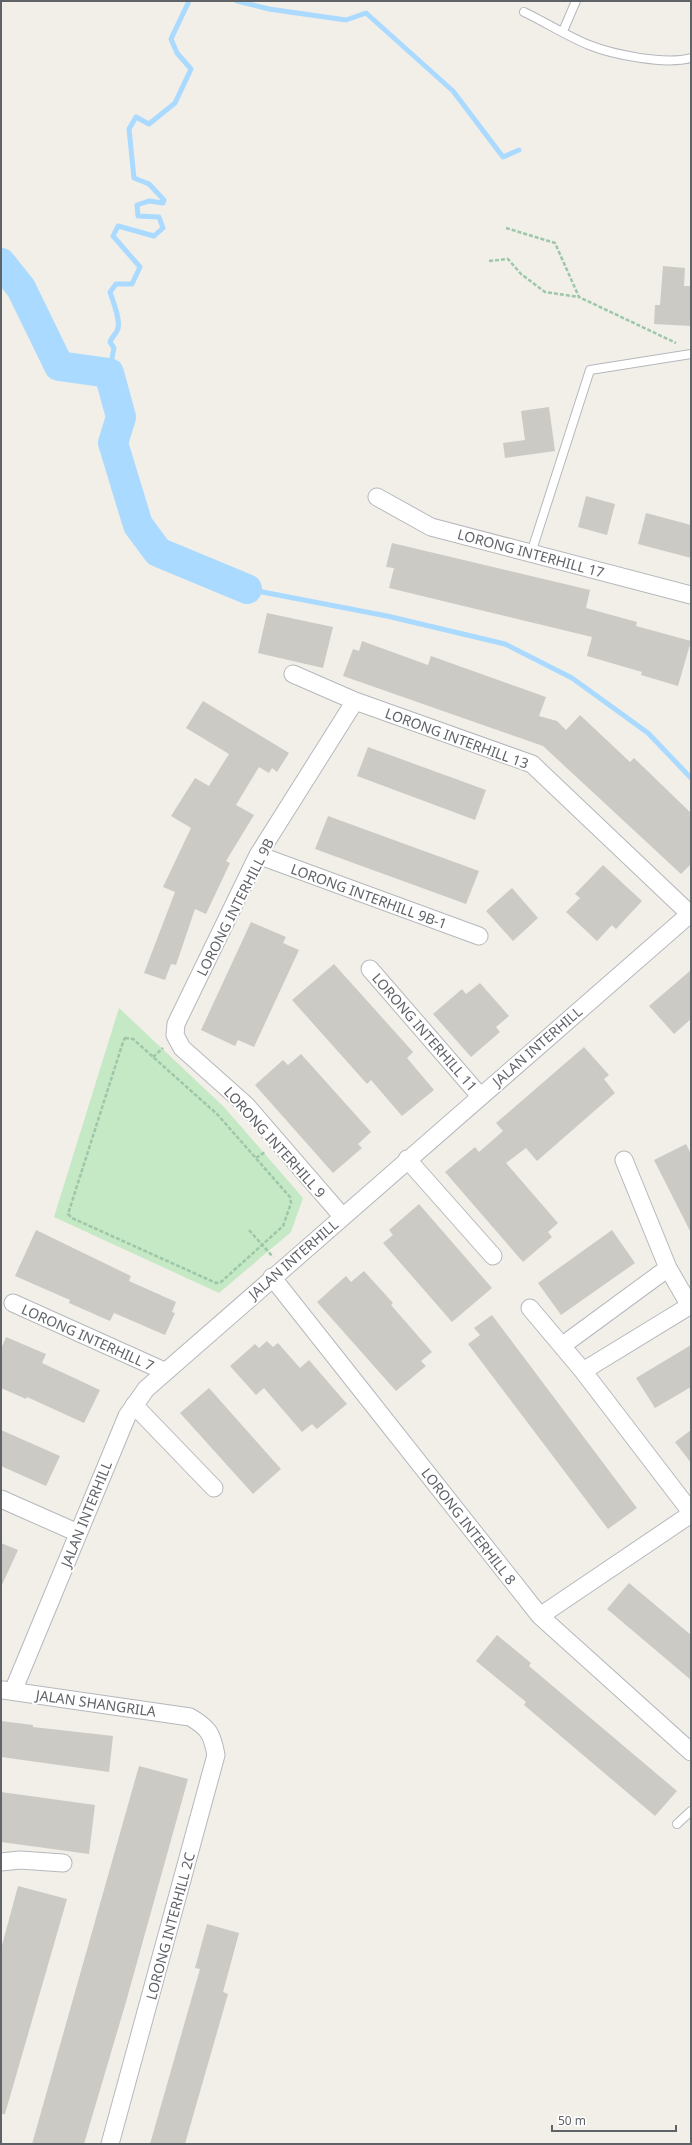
<svg xmlns="http://www.w3.org/2000/svg" width="692" height="2145" font-family="'Noto Sans',sans-serif">
<style>
.green{fill:#c5e8c5}
.lines{fill:none;stroke-linecap:round;stroke-linejoin:round}
.stream{stroke:#aadaff;stroke-width:5}
.river{stroke:#aadaff;stroke-width:30}
.building{fill:#cccac5}
.service-casing{stroke:#b5b8bc;stroke-width:10}
.minor-casing{stroke:#b5b8bc;stroke-width:19}
.path{stroke:#9cc7a9;stroke-width:2.5;stroke-dasharray:4 2;stroke-linecap:butt}
.service{stroke:#fff;stroke-width:8}
.minor{stroke:#fff;stroke-width:17}
.labels{text-anchor:middle;dominant-baseline:central;stroke-width:4;stroke-linejoin:round;paint-order:stroke}
.street-label{font-size:14px;fill:#5f6368;stroke:#fff}
</style>
<rect width="100%" height="100%" fill="#f1efe8"/>
<path class="green" d="M119,1008l105,99 79,91 -12,34 -72,61 -165,-76z"/>
<g class="lines">
<path class="stream" d="M237,1l32,8 77,11 20,-7 87,78 50,66 16,-7
M109,373l5,-25 -4,-6c2,-5 4,-6 7,-11 5,-9 -4,-29 -7,-39l6,-8h16l8,-17 -27,-31 5,-10 36,10 9,-8 -4,-11 -21,-1 -1,-11 12,-4 14,2 1,-3 -15,-16 -15,-6 -5,-49 7,-12 13,7 26,-21 16,-34 -14,-16 -6,-14 18,-38
M247,589l140,27 118,28 67,34 76,55 43,45"/>
<path class="river" d="M1,263l20,25 38,78 50,7 12,44 -8,26 25,82 20,27 89,37"/>
</g>
<path class="building" d="M663,266l22,2 -1,18h7v40l-37,-2 1,-19h5z
M549,407l6,44 -50,7 -2,-15 22,-3 -4,-29z
M586,496l29,8 -8,31 -29,-8z
M646,513l45,12v33l-53,-14z
M392,543l198,47 -4,18 51,14 -1,4 55,15 -13,45 -37,-11 1,-3 -55,-16 5,-19 -203,-49 5,-20 -8,-1z
M267,613l66,14 -10,41 -65,-15z
M362,641l66,24 3,-9 115,41 -7,19 18,5 9,9 14,-15 50,47 4,-4 57,55v51l-10,10 -138,-128 -200,-70 10,-27 6,2z
M203,701l86,52 -12,19 -5,-4 -3,5 -10,-6 -23,38 18,10 -28,46 4,2 -24,51 -11,-5 -19,56 -5,-1 -6,16 -21,-7 31,-81 -12,-5 28,-59 -20,-12 24,-38 14,8 20,-32 -43,-26z
M368,747l118,43 -11,30 -118,-44z
M328,816l151,55 -13,33 -151,-55z
M603,865l39,36 -26,28 -4,-4 -15,16 -31,-29 14,-14 -5,-4z
M512,888l26,30 -25,23 -27,-30z
M251,922l35,15 -3,6 16,7 -45,97 -16,-7 -3,6 -34,-16z
M334,964l79,88 -6,6 27,32 -32,26 -31,-36 -4,4 -75,-84z
M691,970v49l-17,15 -25,-28z
M480,983l29,33 -13,11 4,5 -29,25 -38,-43 29,-25 4,5z
M584,1047l25,28 -5,4 11,14 -78,68 -11,-13 -20,15 52,60 -10,9 4,5 -29,25 -78,-90 30,-25 4,5 24,-21 -7,-8z
M301,1054l70,78 -13,12 4,4 -29,25 -78,-88 28,-25 5,5z
M686,1144l5,10v79l-37,-73z
M419,1204l73,84 -40,34 -69,-79 10,-8 -4,-5z
M36,1230l95,46 -2,5 47,21 -4,10 3,1 -10,22 -51,-22 -4,8 -41,-18 1,-3 -55,-24z
M612,1230l23,33 -74,52 -23,-32z
M364,1271l29,32 -2,2 41,47 -11,9 5,5 -30,25 -79,-89 29,-26 5,6z
M492,1315l145,193 -29,21 -140,-185 12,-9 -6,-7z
M6,1337l40,17 -4,9 58,27 -16,33 -57,-26 -1,2 -25,-11v-39z
M267,1341l6,6 5,-4 22,25 9,-8 38,44 -30,25 -5,-5 -10,8 -38,-44 -8,7 -26,-29 25,-22 4,4z
M691,1345v42l-36,21 -19,-30z
M209,1388l72,81 -28,25 -73,-81z
M1,1430l59,26 -14,30 -45,-20z
M691,1430v33l-16,-21z
M1,1543l17,7 -17,37z
M629,1583l62,52v45l-84,-71z
M497,1635l34,28 -2,3 148,125 -22,25 -131,-111 2,-3 -50,-41z
M1,1721l32,4v2l80,9 -4,36 -108,-15z
M139,1766l49,13 -62,223 -42,142h-52z
M1,1792l94,13 -6,49 -88,-12z
M18,1886l49,13 -62,215h-4v-165z
M207,1924l32,9 -16,59 5,2 -43,150h-35l50,-175 -5,-1z"/>
<g class="lines">
<g class="service-casing">
<path id="service" d="M524,12c21,10 43,24 65,33 25,10 76,20 102,13
M563,31l13,-30
M531,553l59,-183 101,-16
M677,1824l14,-13"/>
</g>
<g class="minor-casing">
<path id="minor" d="M377,497l54,30 260,68
M293,674l62,27 177,63 158,150
M258,855l221,81
M370,969l110,127
M407,1159l86,97
M624,1160l44,108 22,38
M342,1216l-96,-111 -64,-57 -7,-13 1,-11 82,-169 97,-154
M272,1277l268,339 151,136
M13,1303l151,68
M530,1308l53,63 108,141
M563,1345l105,-77
M583,1371l108,-66
M134,1405l80,83
M1,1499l77,34
M540,1616l151,-102
M3,1690l187,27c19,11 22,17 26,38l-106,389
M13,1691l114,-275 19,-27 545,-476
M1,1862l19,-2 43,3"/>
</g>
<path class="path" d="M506,228l49,15 24,54 97,46
M489,261l19,-2 13,15 24,18 34,5
M125,1038l8,1 84,75 73,83 1,6 -8,23 -62,56 -5,1 -144,-65 -4,-4 55,-172z
M153,1057l10,-9
M256,1158l9,-6
M249,1230l24,27"/>
<use href="#service" class="service"/>
<use href="#minor" class="minor"/>
</g>
<g class="labels">
<g class="street-label">
<text transform="translate(531 553) rotate(15)">LORONG INTERHILL 17</text>
<text transform="translate(457 738) rotate(20)">LORONG INTERHILL 13</text>
<text transform="translate(369 896) rotate(20)">LORONG INTERHILL 9B-1</text>
<text transform="translate(235 907) rotate(-63)">LORONG INTERHILL 9B</text>
<text transform="translate(425 1032) rotate(49)">LORONG INTERHILL 11</text>
<text transform="translate(537 1046) rotate(-41)">JALAN INTERHILL</text>
<text transform="translate(275 1142) rotate(48)">LORONG INTERHILL 9</text>
<text transform="translate(293 1259) rotate(-41)">JALAN INTERHILL</text>
<text transform="translate(88 1337) rotate(24)">LORONG INTERHILL 7</text>
<text transform="translate(86 1514) rotate(-68)">JALAN INTERHILL</text>
<text transform="translate(469 1526) rotate(52)">LORONG INTERHILL 8</text>
<text transform="translate(96 1703) rotate(8)">JALAN SHANGRILA</text>
<text transform="translate(170 1926) rotate(-75)">LORONG INTERHILL 2C</text>
</g>
</g>
<rect width="692" height="2145" fill="none" stroke="#5f6368" stroke-width="4"/>
<path d="M552 2125v6h124v-6" fill="none" stroke="#5f6368" stroke-width="2"/>
<text x="558" y="2125" font-size="12" fill="#5f6368" stroke="#ffffff" stroke-width="3" paint-order="stroke">50 m</text>
</svg>
